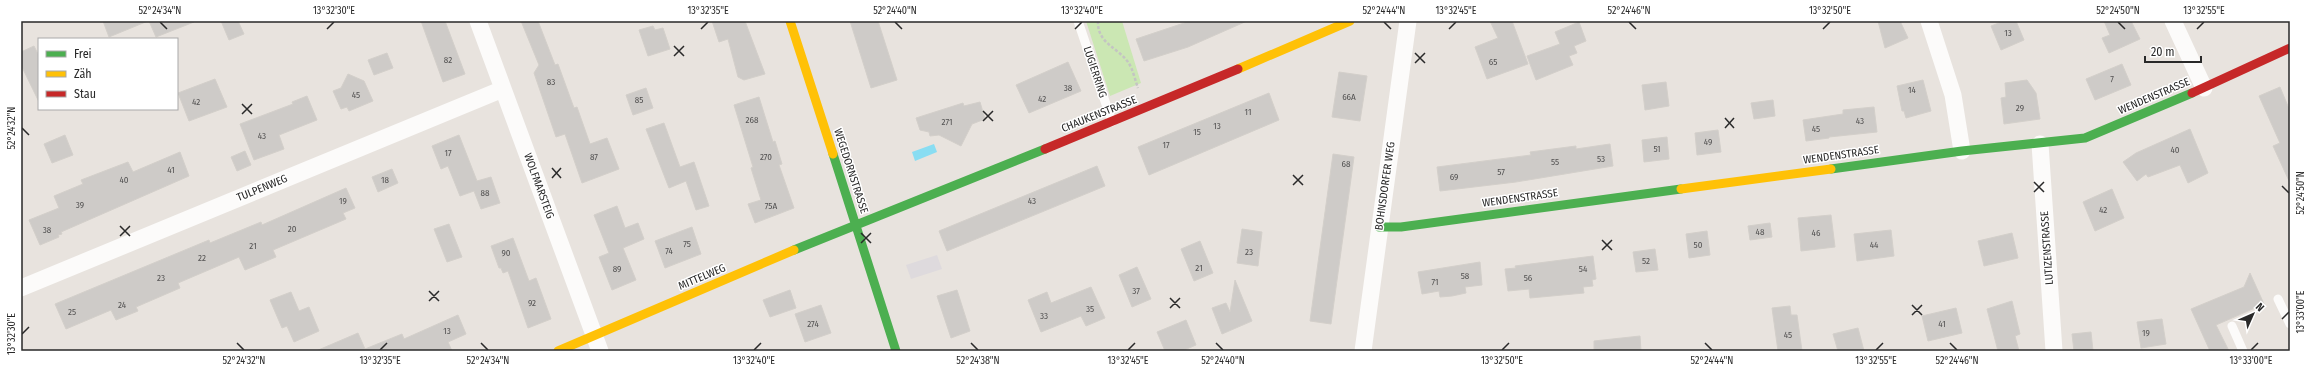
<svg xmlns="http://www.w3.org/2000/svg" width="2311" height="372" font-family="'Fira Sans Condensed',sans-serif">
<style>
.industrial{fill:#dedadd}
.green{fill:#cbe7b3}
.water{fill:#89ddf2}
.building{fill:#cecbc8;stroke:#d3cfca}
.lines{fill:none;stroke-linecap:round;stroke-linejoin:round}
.path{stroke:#c4c4c3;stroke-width:2.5;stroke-dasharray:3 2;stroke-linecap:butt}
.lane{stroke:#fcfbfa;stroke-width:9}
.street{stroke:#fcfbfa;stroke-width:17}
.fast{stroke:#4caf50;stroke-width:9}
.slow{stroke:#ffc107;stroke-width:9}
.jam{stroke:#c62828;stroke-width:9}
.ticks{fill:none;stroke:#292929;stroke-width:1.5}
.labels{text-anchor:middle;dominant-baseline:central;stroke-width:3;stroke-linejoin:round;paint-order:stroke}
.number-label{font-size:9px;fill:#535252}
.street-label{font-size:11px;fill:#292929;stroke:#fff}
.neatline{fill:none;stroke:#292929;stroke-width:1.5}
.ticks-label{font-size:10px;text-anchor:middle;fill:#292929}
</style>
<rect width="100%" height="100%" fill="#e8e3de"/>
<path class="industrial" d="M937,255l5,14 -31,10 -5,-14z"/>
<path class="green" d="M1086,21h36l19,62 -31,13z"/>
<path class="water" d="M934,144l3,8 -22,9 -3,-9z"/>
<path class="building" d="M103,21h45l-39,16z
M149,21h45v1l-38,15z
M221,21h17l6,13 -15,6z
M421,21h24l20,53 -22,8z
M521,21h17l17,44 3,-1 16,44 3,-1 13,37 17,-6 12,31 -37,14 -17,-49 -9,3 -22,-64 5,-8z
M712,21h33l20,53 -21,6 -6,-3 -10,-38 -9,3z
M850,21h28l19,59 -26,8z
M1190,21h57l-59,26 -44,14 -8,-22z
M1490,21h22l16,43 -41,15 -12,-32 23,-9z
M1878,21h22l8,17 -23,10z
M2004,21h12l8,19 -23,10 -10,-24z
M2104,21h27l9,18 -31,14 -7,-15 8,-3z
M1579,22l7,19 -12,5 3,7 -8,3 4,9 -37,15 -9,-24 33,-12 -5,-12z
M653,26l2,4 8,-2 7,21 -22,7 -9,-26z
M34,46l5,10v46l-18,-37v-13z
M387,53l6,15 -19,7 -6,-15z
M1068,62l13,29 -52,22 -13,-28z
M2122,64l9,21 -36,15 -9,-21z
M1339,72l28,4 -7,45 -28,-4z
M348,74l16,7 9,20 -24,10 -2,-4 -6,2 -8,-18 8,-3z
M215,79l12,28 -38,14 -11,-28z
M1923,80l8,31 -25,7 -2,-7h-2l-5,-25z
M2027,80l9,13 4,26 -36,5 -3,-26 5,-1 -1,-14z
M1666,82l3,24 -24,4 -3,-25z
M2280,87l10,24v72l-17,-37 7,-3 -21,-47z
M646,88l7,20 -20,7 -7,-20z
M1269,93l10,27 -130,55 -11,-28z
M307,96l10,24 -38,15 5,14 -30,11 -14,-36 53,-20 -1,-2z
M759,97l14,45 2,-1 7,23 -3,1 15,43 -39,15 -7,-19 13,-4 -10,-32 2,-1 -19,-62z
M1773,100l2,16 -21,3 -3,-16z
M980,102l5,17 -13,5 -11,22 -22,-11 -9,1 -1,-4 -9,-2 -4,-12 47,-15 1,3z
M1874,107l3,25 -48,5v1l-23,3 -3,-21 40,-6v-4z
M664,123l16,44 14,-5 15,44 -13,4 -10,-29 -17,7 -23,-59z
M2190,129l18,44 -20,10 -8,-18 -32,12 -2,-3 -9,7 -14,-19 13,-9z
M1718,130l3,22 -24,3 -2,-22z
M65,135l8,20 -21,8 -8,-19z
M459,135l18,46 14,-4 9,26 -19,6 -7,-18 -14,5 -12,-30 -7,3 -9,-23z
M1667,137l2,22 -25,3 -2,-22z
M1610,144l3,22 -97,16 -76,9 -3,-24 94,-12 -1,-3 46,-6v3z
M245,151l6,14 -14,6 -6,-14z
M180,152l9,24 -128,56 1,2 -4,1 1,2 -19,8 -11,-25 30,-12 -5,-12 29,-12 -2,-4 47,-18 5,10z
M1333,154l21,3 -23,167 -21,-3z
M1097,166l8,20 -158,65 -8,-20z
M392,169l6,14 -20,9 -6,-15z
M346,188l9,20 -12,5 3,6 -73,31 3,7 -31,13 -6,-13 -61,26 2,5 -44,19 2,4 -22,9 -5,-10 -45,19 -11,-25 154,-64 1,3 51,-21 1,3z
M2112,189l12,29 -29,13 -12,-29z
M617,206l8,22 13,-5 6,16 -21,9 13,32 -24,10 -13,-33 10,-4 -15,-38z
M1831,215l4,32 -34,4 -3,-33z
M1770,223l2,14 -22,3 -2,-14z
M449,224l13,33 -15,5 -13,-33z
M692,227l9,27 -36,14 -10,-27z
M1242,229l20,3 -4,34 -21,-3z
M1891,230l3,26 -37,5 -3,-27z
M1707,231l3,24 -21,3 -3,-24z
M2012,233l6,25 -34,8 -6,-25z
M513,238l16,43 7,-3 15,41 -23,9 -20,-57 -5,2 -2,-5h-2l-8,-22z
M1200,241l13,32 -19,8 -13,-32z
M1655,249l3,21 -22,2 -3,-20z
M1593,256l3,23 -4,1 1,6 -10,1 1,6 -54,5 -1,-9 -21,2 -3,-22 11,-1 -1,-2z
M1480,262l2,23 -17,2 1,6 -14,3 -12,1 -1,-6 -17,3 -4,-22z
M1137,267l14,32 -19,8 -13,-32z
M2250,273l14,31 -48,21 13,26h-19l-19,-42 53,-22z
M1235,280l17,41 -30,13 -10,-26 14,-5 4,9z
M1091,287l14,31 -19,8 -5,-10 -40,16 -13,-32 19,-8 4,11z
M790,290l6,18 -26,9 -7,-17z
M957,290l13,41 -19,7 -14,-42z
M291,292l8,19 10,-4 10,24 -25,11 -7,-16 -5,2 -12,-28z
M2012,301l8,33 -5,2 4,15h-21l-11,-42z
M821,305l10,28 -26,9 -10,-28z
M1790,306l1,9h6l5,36h-24l-6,-43z
M1956,308l6,25 -34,8 -6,-25z
M458,315l8,19 -18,8 4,9h-136l42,-18 7,16 37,-15 2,5z
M2162,319l4,25 -25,4 -4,-26z
M1186,320l10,25 -14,6h-17l-8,-19z
M1858,328l6,23h-26l-5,-17z
M2091,332l2,19h-19l-2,-17z
M1640,336l1,15h-47v-10z"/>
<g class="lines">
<path class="path" d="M1098,21c-1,22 19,26 30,41 5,7 7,18 10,26"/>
<path class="lane" d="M1078,21l34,101
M2278,299l12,25
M2232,326l11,25"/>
<path class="street" d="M478,21l122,330
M1929,21l24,74 9,56
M2173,21l31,67
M2040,144l14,207
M21,288l482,-199
M1363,351l45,-330"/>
<path class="fast" d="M833,154l63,197
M1831,169l131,-18 123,-13 107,-45
M1379,227h22l280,-38
M794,250l251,-101"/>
<path class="slow" d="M790,21l43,133
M1238,69l112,-48
M1681,189l150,-20
M558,351l236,-101"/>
<path class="jam" d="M2192,93l98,-45
M1045,149l193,-80"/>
</g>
<path class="ticks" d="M160,22l7,7M895,22l7,7M1384,22l7,7M1629,22l7,7M2118,22l7,7M327,29l7,-7M701,29l7,-7M1075,29l7,-7M1449,29l7,-7M1823,29l7,-7M2197,29l7,-7M674,46l10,10M1415,53l10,10M674,56l10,-10M1415,63l10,-10M242,104l10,10M983,111l10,10M242,114l10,-10M1725,118l9,10M983,121l10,-10M22,128l7,7M1725,128l9,-10M552,168l9,10M1293,175l10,10M552,178l9,-10M2034,182l10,10M1293,185l10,-10M2282,186l7,7M2034,192l10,-10M120,226l10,10M861,233l10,10M120,236l10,-10M1602,240l10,10M861,243l10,-10M1602,250l10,-10M429,291l10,10M1170,298l10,10M429,301l10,-10M1912,305l10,10M1170,308l10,-10M1912,315l10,-10M2282,319l7,-7M22,334l7,-7M237,343l7,7M481,343l7,7M971,343l7,7M1216,343l7,7M1705,343l7,7M1950,343l7,7M380,350l7,-7M754,350l7,-7M1128,350l7,-7M1502,350l7,-7M1876,350l7,-7M2251,350l7,-7"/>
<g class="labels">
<g class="number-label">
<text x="2008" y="33">13</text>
<text x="448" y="60">82</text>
<text x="1493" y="62">65</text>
<text x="2112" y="79">7</text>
<text x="551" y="82">83</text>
<text x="1068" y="88">38</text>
<text x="1912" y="90">14</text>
<text x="356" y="95">45</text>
<text x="1349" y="97">66A</text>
<text x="1042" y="99">42</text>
<text x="639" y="100">85</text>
<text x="196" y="102">42</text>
<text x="2020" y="108">29</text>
<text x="1248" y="112">11</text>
<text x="752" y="120">268</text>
<text x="1860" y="121">43</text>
<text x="947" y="122">271</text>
<text x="1217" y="126">13</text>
<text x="1816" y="129">45</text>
<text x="1197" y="132">15</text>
<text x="262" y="136">43</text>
<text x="1708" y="142">49</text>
<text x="1166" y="145">17</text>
<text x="1657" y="149">51</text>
<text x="2175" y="150">40</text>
<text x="448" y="153">17</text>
<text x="594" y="157">87</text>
<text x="766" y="157">270</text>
<text x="1601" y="159">53</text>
<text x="1555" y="162">55</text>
<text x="1346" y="164">68</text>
<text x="171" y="170">41</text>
<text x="1501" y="172">57</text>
<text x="1454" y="177">69</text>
<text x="124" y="180">40</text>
<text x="385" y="180">18</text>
<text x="485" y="193">88</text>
<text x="343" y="201">19</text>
<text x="1032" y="201">43</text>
<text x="80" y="205">39</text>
<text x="771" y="206">75A</text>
<text x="2103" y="210">42</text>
<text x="292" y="229">20</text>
<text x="47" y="230">38</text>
<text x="1760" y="232">48</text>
<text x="1816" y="233">46</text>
<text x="687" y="244">75</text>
<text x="1698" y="245">50</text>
<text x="1874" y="245">44</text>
<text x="253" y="246">21</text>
<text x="669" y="251">74</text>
<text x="1249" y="252">23</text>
<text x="506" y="253">90</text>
<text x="202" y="258">22</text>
<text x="1646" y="261">52</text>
<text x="1199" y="268">21</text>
<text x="617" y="269">89</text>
<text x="1583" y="269">54</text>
<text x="1465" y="276">58</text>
<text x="161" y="278">23</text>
<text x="1528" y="278">56</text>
<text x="1435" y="282">71</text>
<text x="1136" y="291">37</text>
<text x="532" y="303">92</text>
<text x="122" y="305">24</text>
<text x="1090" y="309">35</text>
<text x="72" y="312">25</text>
<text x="1044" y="316">33</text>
<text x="813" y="324">274</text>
<text x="1942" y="324">41</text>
<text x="447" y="331">13</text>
<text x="2146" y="333">19</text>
<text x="1788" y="335">45</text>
</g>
<g class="street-label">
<text transform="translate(1095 72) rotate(72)">LUGIERRING</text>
<text transform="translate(2154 96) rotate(-23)">WENDENSTRASSE</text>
<text transform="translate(1099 114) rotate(-22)">CHAUKENSTRASSE</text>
<text transform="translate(1841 155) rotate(-8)">WENDENSTRASSE</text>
<text transform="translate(851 171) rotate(72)">WEGEDORNSTRASSE</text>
<text transform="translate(539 186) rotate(70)">WOLFMARSTEIG</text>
<text transform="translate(1385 186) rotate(-82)">BOHNSDORFER WEG</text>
<text transform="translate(262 188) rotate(-22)">TULPENWEG</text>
<text transform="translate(1520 198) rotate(-8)">WENDENSTRASSE</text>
<text transform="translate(2047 248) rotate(-94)">LUTIZENSTRASSE</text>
<text transform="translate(702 277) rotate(-23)">MITTELWEG</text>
</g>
</g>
<rect width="2311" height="372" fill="none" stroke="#ffffff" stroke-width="44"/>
<rect x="38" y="38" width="140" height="72" fill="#ffffff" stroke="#a9a9a9"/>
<rect x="46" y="51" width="20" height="6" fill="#4caf50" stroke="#a9a9a9"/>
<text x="74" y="58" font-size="12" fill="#292929">Frei</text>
<rect x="46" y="71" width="20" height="6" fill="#ffc107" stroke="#a9a9a9"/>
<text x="74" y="78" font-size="12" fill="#292929">Zäh</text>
<rect x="46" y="91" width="20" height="6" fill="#c62828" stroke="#a9a9a9"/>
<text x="74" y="98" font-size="12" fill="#292929">Stau</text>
<g transform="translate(2253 314) rotate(45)" stroke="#ffffff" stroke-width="3" paint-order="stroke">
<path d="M0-3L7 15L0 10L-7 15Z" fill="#292929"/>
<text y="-6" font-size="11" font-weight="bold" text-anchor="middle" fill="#292929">N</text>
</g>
<path d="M2145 56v6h56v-6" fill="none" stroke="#292929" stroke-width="2"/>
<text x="2151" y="56" font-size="12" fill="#292929" stroke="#ffffff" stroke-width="3" paint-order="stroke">20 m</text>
<rect x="22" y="22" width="2267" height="328" class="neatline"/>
<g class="ticks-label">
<text x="160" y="14">52°24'34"N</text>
<text x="334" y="14">13°32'30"E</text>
<text x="708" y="14">13°32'35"E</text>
<text x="895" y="14">52°24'40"N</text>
<text x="1082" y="14">13°32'40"E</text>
<text x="1384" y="14">52°24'44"N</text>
<text x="1456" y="14">13°32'45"E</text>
<text x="1629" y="14">52°24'46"N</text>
<text x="1830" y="14">13°32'50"E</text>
<text x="2118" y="14">52°24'50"N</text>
<text x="2204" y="14">13°32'55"E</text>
<text transform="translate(11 128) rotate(-90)" y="4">52°24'32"N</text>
<text transform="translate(2300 193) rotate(-90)" y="4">52°24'50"N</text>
<text transform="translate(2300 312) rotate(-90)" y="4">13°33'00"E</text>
<text transform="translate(11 334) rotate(-90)" y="4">13°32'30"E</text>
<text x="244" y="364">52°24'32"N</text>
<text x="380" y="364">13°32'35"E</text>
<text x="488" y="364">52°24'34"N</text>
<text x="754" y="364">13°32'40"E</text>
<text x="978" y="364">52°24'38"N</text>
<text x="1128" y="364">13°32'45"E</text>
<text x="1223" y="364">52°24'40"N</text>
<text x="1502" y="364">13°32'50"E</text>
<text x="1712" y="364">52°24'44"N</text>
<text x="1876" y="364">13°32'55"E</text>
<text x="1957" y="364">52°24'46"N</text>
<text x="2251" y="364">13°33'00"E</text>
</g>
</svg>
